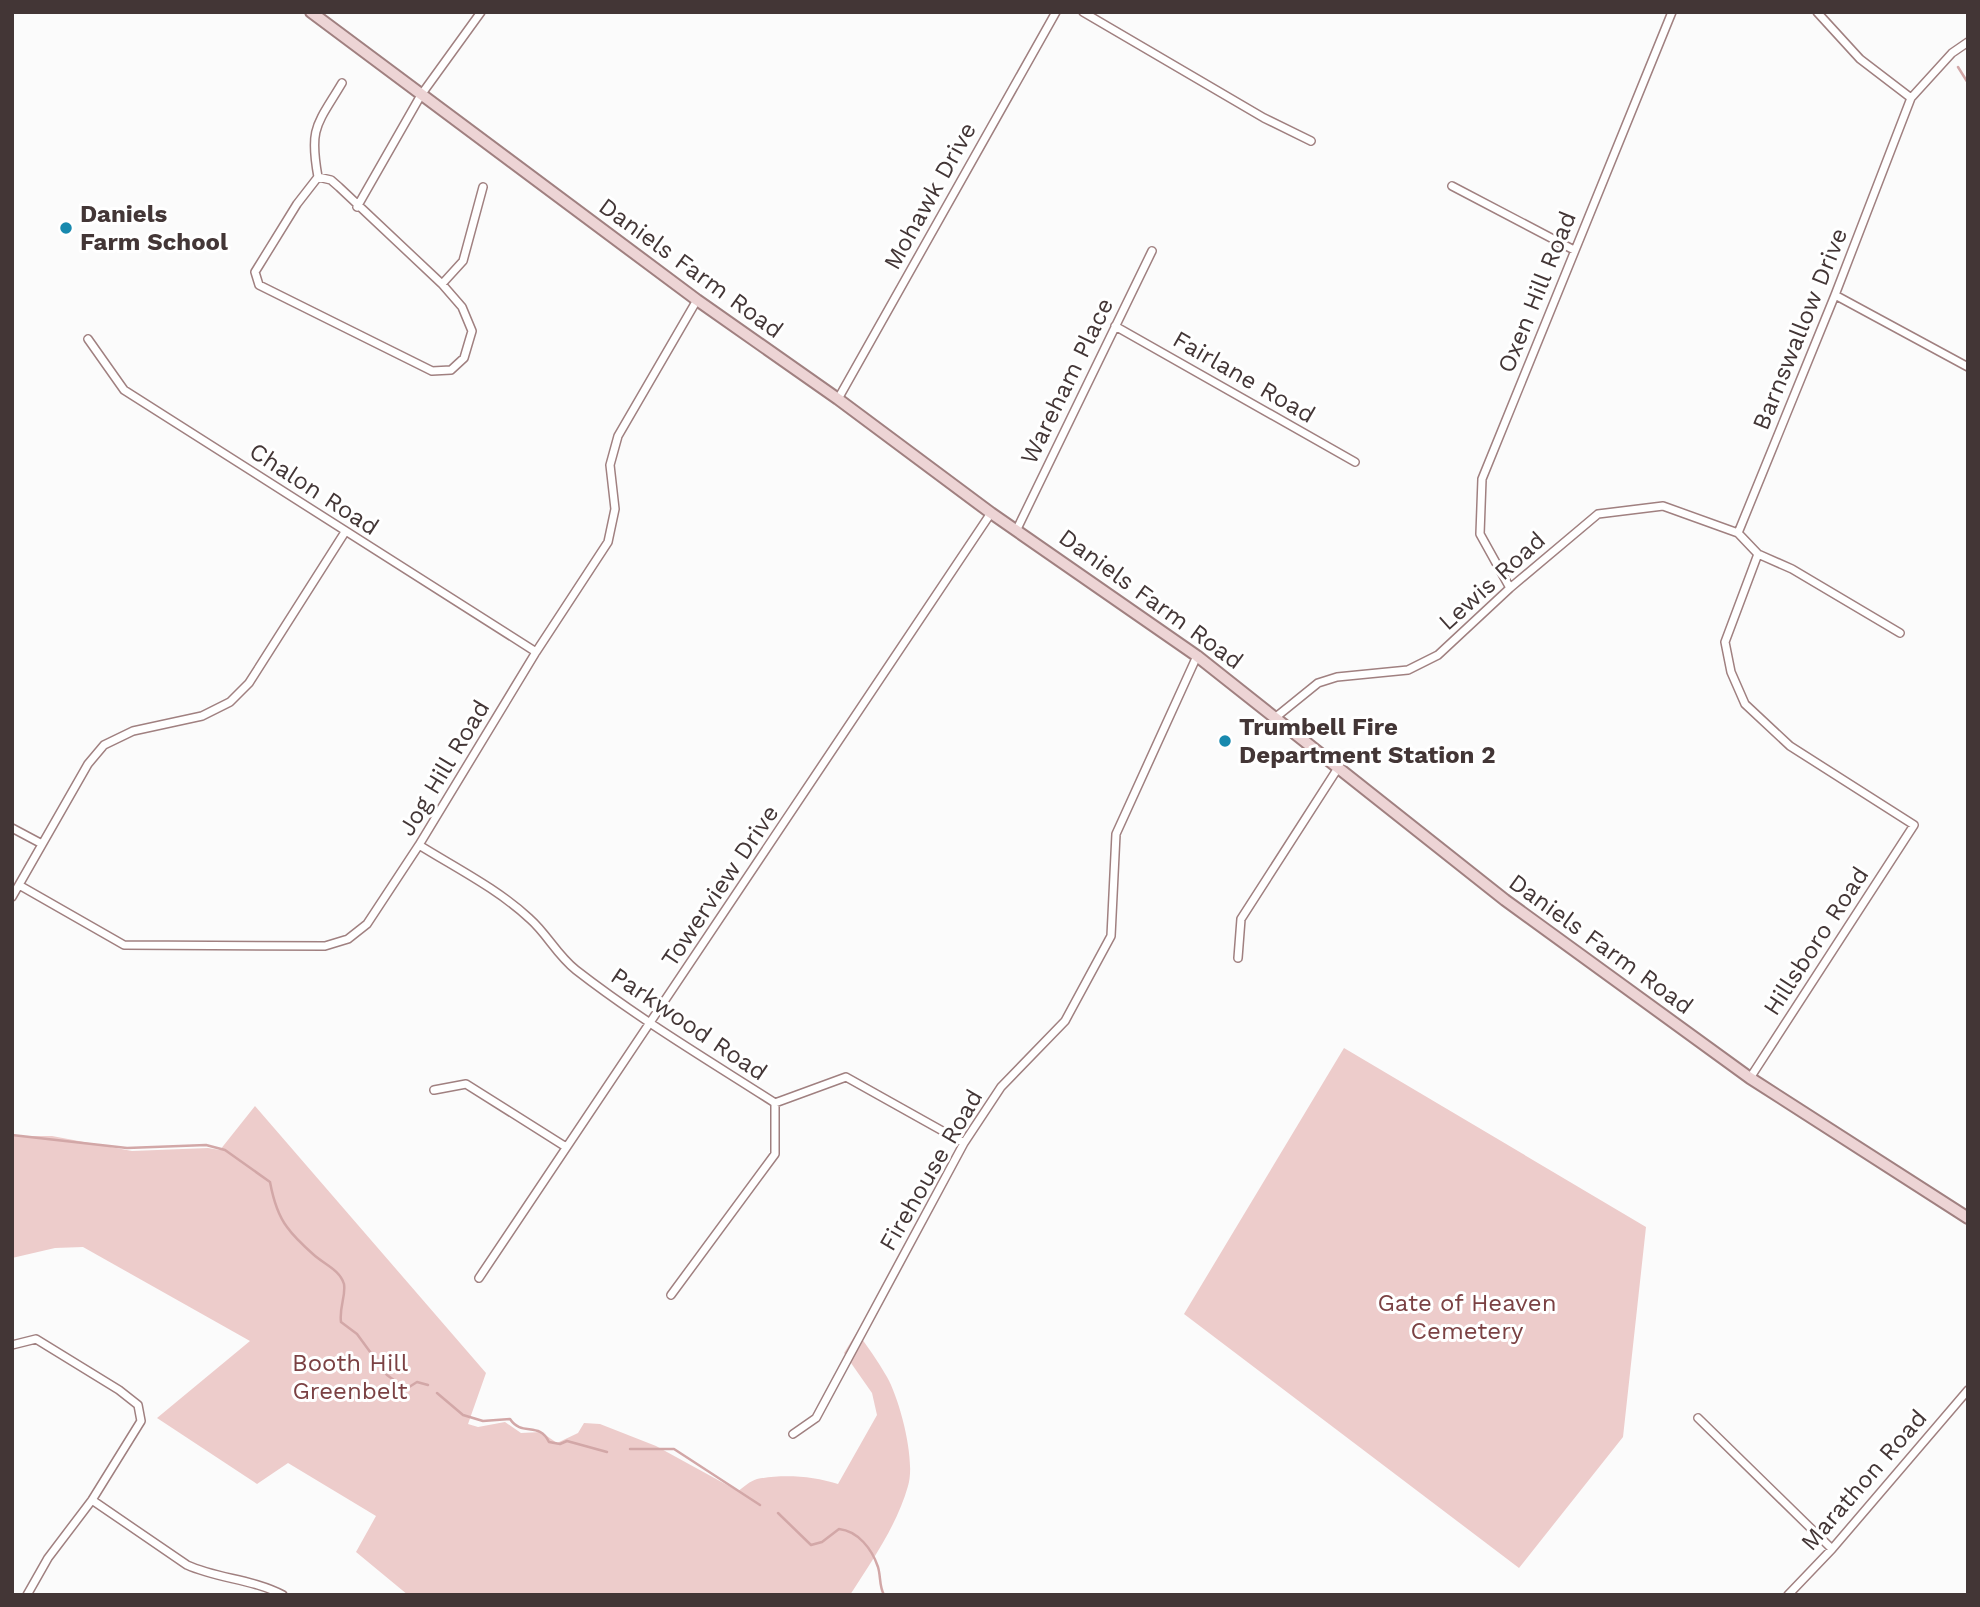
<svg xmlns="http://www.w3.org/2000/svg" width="1980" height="1607" font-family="'Work Sans',sans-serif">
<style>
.green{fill:#edcccb}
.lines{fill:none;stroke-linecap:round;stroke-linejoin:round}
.stream{stroke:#d2a7a7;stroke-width:2.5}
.street-casing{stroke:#a08080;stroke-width:10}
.secondary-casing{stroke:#a08080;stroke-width:14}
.street{stroke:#fff;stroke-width:7}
.secondary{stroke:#edd4d5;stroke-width:10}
.poi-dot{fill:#1889ae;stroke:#fff;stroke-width:2.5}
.labels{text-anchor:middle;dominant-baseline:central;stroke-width:6;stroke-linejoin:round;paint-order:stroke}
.street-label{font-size:24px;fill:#433636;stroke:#fff}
.poi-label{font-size:24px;font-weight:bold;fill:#433636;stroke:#fff;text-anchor:start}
.park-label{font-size:24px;fill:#7b4143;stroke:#fff}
</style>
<rect width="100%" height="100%" fill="#fbfbfb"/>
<path class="green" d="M1344,1048l302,179 -23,210 -104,131 -335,-254z
M255,1106l231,267 -18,51 10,3 27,-5 16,11 20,-1 16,11 21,-10 6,-10 16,1 56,22 82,45c6,-4 12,-10 19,-12 26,-5 56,-3 81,5l39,-69 -5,-22 -28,-40 13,-21c10,14 21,29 30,45 13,23 29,84 21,109 -11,39 -36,75 -58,109h-442l-52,-43 20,-36 -88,-53 -31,21 -100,-66 93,-77 -167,-94 -28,1 -43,10v-122h40l80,15 76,-3 12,2z"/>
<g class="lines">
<path class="stream" d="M1958,67l10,16
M12,1135l115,13 79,-3 19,5 45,32c3,16 7,32 17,45 7,10 18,20 27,28 10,9 26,15 30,29 2,13 -5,23 -3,38l16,12 30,41 19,14 11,-7 11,3
M437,1393l26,22 20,6 27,-2c12,18 29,2 39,23l11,2 7,-3 40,11
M630,1449h44l86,56
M778,1513l33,32 11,-3 17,-13c19,2 33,20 39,38 3,10 1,19 6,28"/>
<g class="street-casing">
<path id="street" d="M1083,12l181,106 47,23
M1817,12l43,47 51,39
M318,177l13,3 8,7 103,97 20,23 10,24 -8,27 -13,12 -19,1 -173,-86 -4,-13 42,-68z
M318,177c-9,-50 -1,-52 24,-94
M1452,186l122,64
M357,207l64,-112 60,-83
M442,284l21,-23 20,-74
M1835,295l133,72
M1115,326l240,136
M88,339l36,51 412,262
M838,399l218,-387
M1017,529l135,-278
M1758,554l34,15 108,64
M1510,588l-30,-54 2,-55 190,-467
M1276,717l42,-34 19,-6 71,-7 30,-15 72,-67 88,-74 65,-8 75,27
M12,828l30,16
M419,845c37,23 79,44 111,74 17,15 27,36 46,51 63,49 132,90 199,133
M19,885l105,60 201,1 23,-7 19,-15 52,-79 117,-193 72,-110 7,-33 -5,-44 8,-29 79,-136
M12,897l76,-133 16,-19 29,-14 69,-15 28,-14 19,-19 96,-151
M1238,958l3,-39 97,-151
M1750,1078l164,-253 -124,-79 -45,-42 -14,-32 -6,-30 33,-88 -20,-21 97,-238 76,-197 41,-45 16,-11
M434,1090l32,-6 100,63
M775,1103l71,-26 118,66
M479,1278l512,-765
M671,1295l104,-141v-51
M12,1345l24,-6 83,51 19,15 3,16 -49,79 -44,58 -21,37
M1698,1418l134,131
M793,1434l23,-16 148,-275 37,-56 64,-66 46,-85 5,-102 81,-178
M92,1500l95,65c31,14 66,14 96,30
M1788,1595l44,-46 136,-159"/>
</g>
<g class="secondary-casing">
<path id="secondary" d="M311,12l386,288 141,99 153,114 206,143 308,244 245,178 218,140"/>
</g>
<use href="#street" class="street"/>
<use href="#secondary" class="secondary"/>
</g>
<g class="poi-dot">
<circle cx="66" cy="228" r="7"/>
<circle cx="1225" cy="741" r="7"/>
</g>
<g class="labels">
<g class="street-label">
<text transform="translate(930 196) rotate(-61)">Mohawk Drive</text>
<text transform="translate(691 268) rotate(36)">Daniels Farm Road</text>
<text transform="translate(1537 292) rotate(-68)">Oxen Hill Road</text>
<text transform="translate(1800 329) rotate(-68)">Barnswallow Drive</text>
<text transform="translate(1244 377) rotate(30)">Fairlane Road</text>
<text transform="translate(1067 381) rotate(-64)">Wareham Place</text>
<text transform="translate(314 489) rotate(33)">Chalon Road</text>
<text transform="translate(1492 581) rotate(-42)">Lewis Road</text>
<text transform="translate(1151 599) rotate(36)">Daniels Farm Road</text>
<text transform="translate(444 768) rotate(-59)">Jog Hill Road</text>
<text transform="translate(720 886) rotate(-56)">Towerview Drive</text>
<text transform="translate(1816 941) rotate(-57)">Hillsboro Road</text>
<text transform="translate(1601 944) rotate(36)">Daniels Farm Road</text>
<text transform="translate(689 1024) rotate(34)">Parkwood Road</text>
<text transform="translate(931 1170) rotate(-60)">Firehouse Road</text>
<text transform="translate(1864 1480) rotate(-49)">Marathon Road</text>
</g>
<g class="poi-label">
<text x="80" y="214">Daniels<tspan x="80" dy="28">Farm School</tspan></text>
<text x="1239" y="727">Trumbell Fire<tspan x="1239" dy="28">Department Station 2</tspan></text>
</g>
<g class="park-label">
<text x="1467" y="1303">Gate of Heaven<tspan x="1467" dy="28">Cemetery</tspan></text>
<text x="350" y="1363">Booth Hill<tspan x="350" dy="28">Greenbelt</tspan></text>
</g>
</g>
<rect width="1980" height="1607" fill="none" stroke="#433636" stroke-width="28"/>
</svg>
